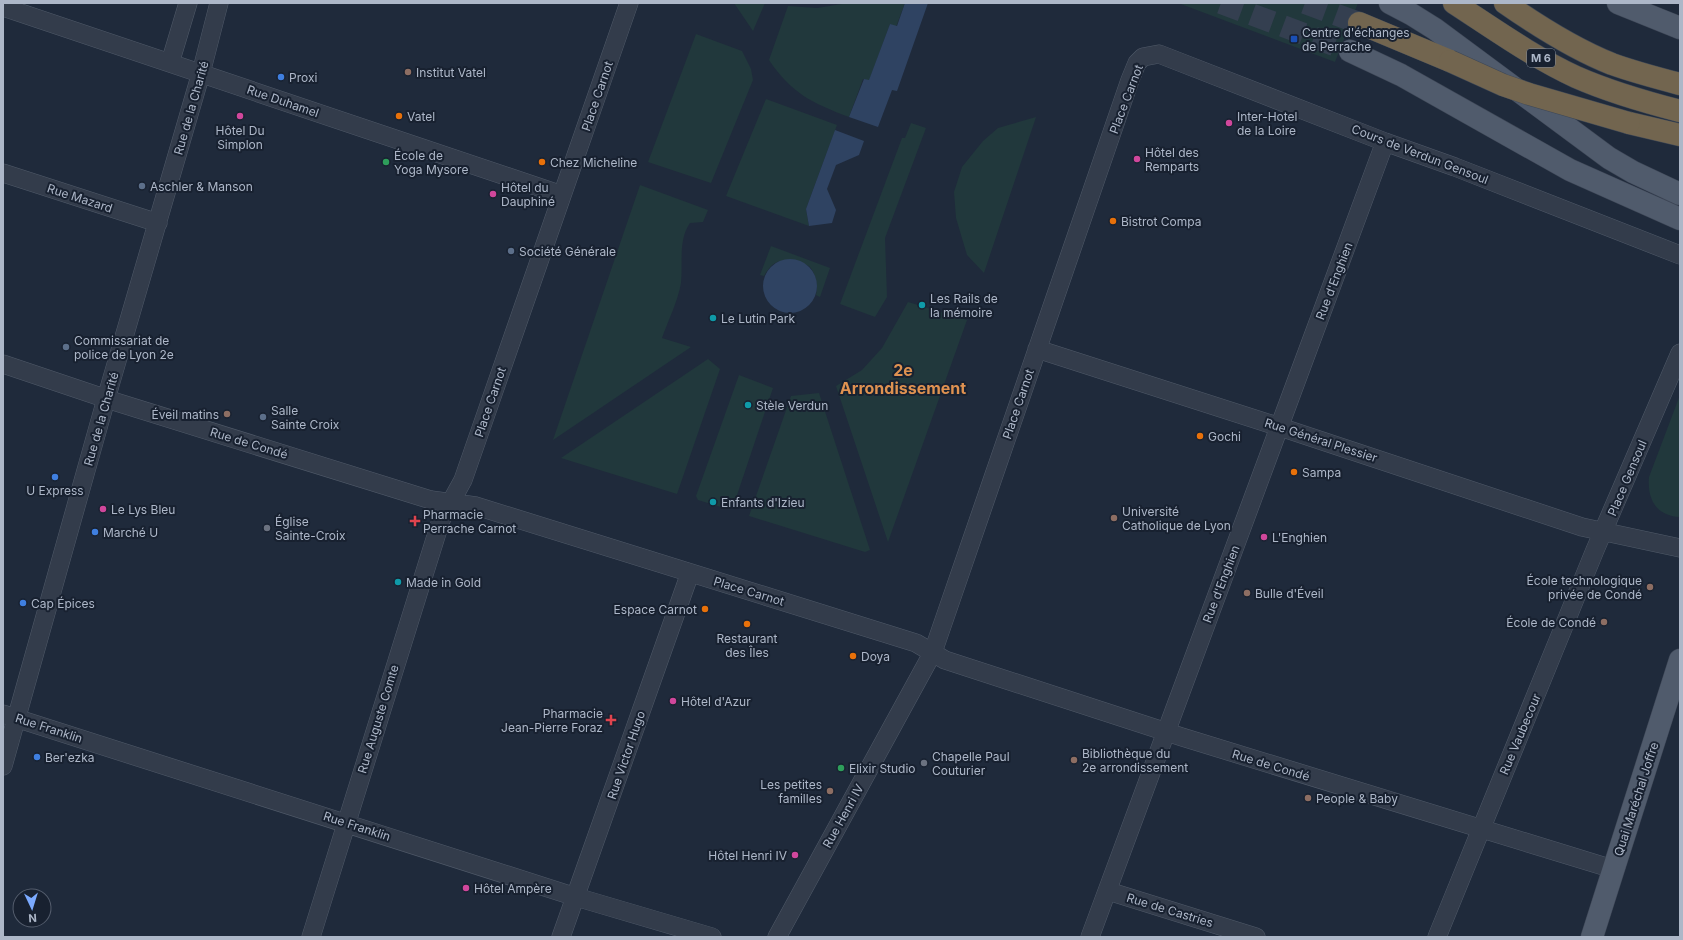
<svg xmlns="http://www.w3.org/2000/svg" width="1683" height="940" font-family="Inter,sans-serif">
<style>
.green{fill:#21383c}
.water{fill:#2f4362}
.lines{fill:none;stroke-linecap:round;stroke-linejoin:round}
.primary-tunnel{stroke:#343f50;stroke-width:22;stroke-dasharray:22 11;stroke-linecap:butt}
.highway-tunnel{stroke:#343f50;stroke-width:22;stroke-dasharray:22 11;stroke-linecap:butt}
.street-casing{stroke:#505a69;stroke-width:19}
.primary-casing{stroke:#3c4555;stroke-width:23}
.highway-casing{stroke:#3d4756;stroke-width:23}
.street{stroke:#333c4b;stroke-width:18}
.primary{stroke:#505b6c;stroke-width:22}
.highway{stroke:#72654f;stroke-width:22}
.highway-bridge-casing{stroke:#3d4756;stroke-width:23;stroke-linecap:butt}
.highway-bridge{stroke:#72654f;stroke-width:22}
.transit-dot{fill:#1a4fb4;stroke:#182130;stroke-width:1.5}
.education-dot{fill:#8d6e63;stroke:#182130;stroke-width:1.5}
.shop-dot{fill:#3f7fe0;stroke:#182130;stroke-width:1.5}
.hotel-dot{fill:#d1479c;stroke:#182130;stroke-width:1.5}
.food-dot{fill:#e8710a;stroke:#182130;stroke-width:1.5}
.leisure-dot{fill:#2e9e5b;stroke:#182130;stroke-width:1.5}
.service-dot{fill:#5c6f8a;stroke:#182130;stroke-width:1.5}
.culture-dot{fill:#0f9aa8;stroke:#182130;stroke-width:1.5}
.health-dot{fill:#e0444e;stroke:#182130;stroke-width:1.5}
.worship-dot{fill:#6b7280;stroke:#182130;stroke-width:1.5}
.labels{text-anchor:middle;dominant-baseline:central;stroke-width:4;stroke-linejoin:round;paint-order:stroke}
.shield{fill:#182130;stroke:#808a9a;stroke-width:1}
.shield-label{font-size:11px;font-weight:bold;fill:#adb7c8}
.poi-label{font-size:12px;fill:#adb7c8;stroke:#182130;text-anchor:start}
.street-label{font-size:12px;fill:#adb7c8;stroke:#182130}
.district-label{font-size:16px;font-weight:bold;fill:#df9251;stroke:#182130}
</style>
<rect width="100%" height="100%" fill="#1f2a3b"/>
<path class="green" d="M734,3h31l-12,28z
M848,3h57l-9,24 -6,-3 -21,57 -6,-2 -14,38c-37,-14 -58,-24 -80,-57l19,-54 29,2z
M1178,3h180l-23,59z
M696,34l46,17 9,18 2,11 -42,103 -63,-21z
M766,99l71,26 -31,84 3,17 -83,-30z
M1036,117l-52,156 -17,-18 -11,-37 -2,-26 8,-25 21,-26 15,-13z
M911,123l15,5 -41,110 2,59 -12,20 -35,-13 62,-166h3z
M640,185l68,25 -5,12 -13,1c-12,17 -7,40 -9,60 -3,18 -13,38 -19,55l29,9 -138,93z
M771,246l59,22 -10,29 -4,-2c2,-10 0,-21 -7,-29 -21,-5 -33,-12 -45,10l-4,-1z
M908,302l59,18 -79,222 -52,-156 26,-16 20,-22z
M708,359l12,10 -43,125 -116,-36z
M739,375l34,13 -40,119 -6,2 -29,-9 -2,-4z
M819,393l51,157 -5,2 -116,-36 42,-120z
M1680,395v122c-24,-1 -33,-18 -31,-40z"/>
<path class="water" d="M905,3h23l-31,88 -5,-1 -14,37 -29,-10 15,-38 5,1 21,-56 7,2z
M835,130l29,11 -5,14 -23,10 -9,24 9,21 -4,13 -23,3 -3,-17z
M763 286a27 27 0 1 1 54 0a27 27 0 1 1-54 0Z"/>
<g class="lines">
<path class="primary-tunnel" d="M1221,3l129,48"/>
<path class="highway-tunnel" d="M1305,3l54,20"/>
<g class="street-casing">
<path id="street" d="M3,7l559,188
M170,63l18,-60
M3,173l155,50
M1037,349l243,78 302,100 98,21
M3,364l113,38 315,98 45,6 440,137 29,17 237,77 431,132
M3,714l573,183 136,40
M3,766l107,-381 91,-312 18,-70
M1108,891l148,46
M311,937l130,-417 22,-40 166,-477
M561,937l129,-364
M777,937l156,-285 197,-572 7,-17 6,-6 16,-3 226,88 70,25 225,88
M1090,937l295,-795
M1437,937l158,-387 85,-197"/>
</g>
<g class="primary-casing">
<path id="primary" d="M1390,3l21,11 24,15 174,129 24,14 47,22
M1618,3l62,25
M1350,51l51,24 169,95 110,49
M1592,937l88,-277"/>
</g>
<g class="highway-casing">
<path id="highway" d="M1454,3c40,26 79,54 122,74 34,15 69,25 104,34
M1505,3c33,23 69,46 107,61 22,8 45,14 68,20
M1359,23l91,38
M1629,123l51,12"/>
</g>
<use href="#street" class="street"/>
<use href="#primary" class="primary"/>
<use href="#highway" class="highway"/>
<g class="highway-bridge-casing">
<path id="highway-bridge" d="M1450,61l53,24 26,9 100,29"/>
</g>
<use href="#highway-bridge" class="highway-bridge"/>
</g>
<rect class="transit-dot" x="1290" y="35" width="8" height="8" rx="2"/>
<g class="education-dot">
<circle cx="408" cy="72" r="4"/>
<circle cx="227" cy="414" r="4"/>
<circle cx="1114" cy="518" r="4"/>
<circle cx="1650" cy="587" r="4"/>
<circle cx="1247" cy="593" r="4"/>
<circle cx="1604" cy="622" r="4"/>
<circle cx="1074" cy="760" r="4"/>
<circle cx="830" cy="791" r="4"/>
<circle cx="1308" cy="798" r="4"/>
</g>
<g class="shop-dot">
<circle cx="281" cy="77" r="4"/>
<circle cx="55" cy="477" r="4"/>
<circle cx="95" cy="532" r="4"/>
<circle cx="23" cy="603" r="4"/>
<circle cx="37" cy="757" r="4"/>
</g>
<g class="hotel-dot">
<circle cx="240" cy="116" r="4"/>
<circle cx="1229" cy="123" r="4"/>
<circle cx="1137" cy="159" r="4"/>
<circle cx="493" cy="194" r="4"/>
<circle cx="103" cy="509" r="4"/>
<circle cx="1264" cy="537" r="4"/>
<circle cx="673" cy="701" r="4"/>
<circle cx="795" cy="855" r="4"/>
<circle cx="466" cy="888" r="4"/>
</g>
<g class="food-dot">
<circle cx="399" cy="116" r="4"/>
<circle cx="542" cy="162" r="4"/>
<circle cx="1113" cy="221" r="4"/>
<circle cx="1200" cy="436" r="4"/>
<circle cx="1294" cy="472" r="4"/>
<circle cx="705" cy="609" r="4"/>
<circle cx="747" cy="624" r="4"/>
<circle cx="853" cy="656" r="4"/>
</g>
<g class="leisure-dot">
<circle cx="386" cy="162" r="4"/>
<circle cx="841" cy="768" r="4"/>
</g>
<g class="service-dot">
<circle cx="142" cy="186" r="4"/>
<circle cx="511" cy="251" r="4"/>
<circle cx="66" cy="347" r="4"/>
<circle cx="263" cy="417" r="4"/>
</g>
<g class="culture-dot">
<circle cx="922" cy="305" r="4"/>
<circle cx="713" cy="318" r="4"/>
<circle cx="748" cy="405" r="4"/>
<circle cx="713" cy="502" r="4"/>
<circle cx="398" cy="582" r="4"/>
</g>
<g class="health-dot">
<path d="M413 515h4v4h4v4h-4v4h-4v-4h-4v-4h4z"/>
<path d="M609 714h4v4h4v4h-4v4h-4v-4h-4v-4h4z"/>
</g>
<g class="worship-dot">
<circle cx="267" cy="528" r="4"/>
<circle cx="924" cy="763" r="4"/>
</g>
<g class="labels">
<rect class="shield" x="1527" y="49" width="28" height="18" rx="3"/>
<g class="shield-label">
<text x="1541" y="58">M 6</text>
</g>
<g class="poi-label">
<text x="1302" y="32">Centre d'échanges<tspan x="1302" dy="14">de Perrache</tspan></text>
<text x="416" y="72">Institut Vatel</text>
<text x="289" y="77">Proxi</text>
<text x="407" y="116">Vatel</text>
<text x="1237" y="116">Inter-Hotel<tspan x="1237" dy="14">de la Loire</tspan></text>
<text x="240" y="130" text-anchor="middle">Hôtel Du<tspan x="240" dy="14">Simplon</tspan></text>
<text x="1145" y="152">Hôtel des<tspan x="1145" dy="14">Remparts</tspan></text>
<text x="394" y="155">École de<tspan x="394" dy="14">Yoga Mysore</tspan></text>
<text x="550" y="162">Chez Micheline</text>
<text x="150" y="186">Aschler &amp; Manson</text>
<text x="501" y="187">Hôtel du<tspan x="501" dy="14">Dauphiné</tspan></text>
<text x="1121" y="221">Bistrot Compa</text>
<text x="519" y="251">Société Générale</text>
<text x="930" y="298">Les Rails de<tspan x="930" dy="14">la mémoire</tspan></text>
<text x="721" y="318">Le Lutin Park</text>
<text x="74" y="340">Commissariat de<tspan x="74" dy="14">police de Lyon 2e</tspan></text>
<text x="756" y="405">Stèle Verdun</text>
<text x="271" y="410">Salle<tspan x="271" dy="14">Sainte Croix</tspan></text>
<text x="219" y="414" text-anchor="end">Éveil matins</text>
<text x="1208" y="436">Gochi</text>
<text x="1302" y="472">Sampa</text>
<text x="55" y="490" text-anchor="middle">U Express</text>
<text x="721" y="502">Enfants d'Izieu</text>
<text x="111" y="509">Le Lys Bleu</text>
<text x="1122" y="511">Université<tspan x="1122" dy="14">Catholique de Lyon</tspan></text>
<text x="423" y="514">Pharmacie<tspan x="423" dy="14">Perrache Carnot</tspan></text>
<text x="275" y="521">Église<tspan x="275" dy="14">Sainte-Croix</tspan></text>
<text x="103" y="532">Marché U</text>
<text x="1272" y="537">L'Enghien</text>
<text x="1642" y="580" text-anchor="end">École technologique<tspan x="1642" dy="14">privée de Condé</tspan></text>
<text x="406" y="582">Made in Gold</text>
<text x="1255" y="593">Bulle d'Éveil</text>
<text x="31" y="603">Cap Épices</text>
<text x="697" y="609" text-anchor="end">Espace Carnot</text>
<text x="1596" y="622" text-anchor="end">École de Condé</text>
<text x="747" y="638" text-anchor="middle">Restaurant<tspan x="747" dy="14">des Îles</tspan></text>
<text x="861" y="656">Doya</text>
<text x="681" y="701">Hôtel d'Azur</text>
<text x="603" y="713" text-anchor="end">Pharmacie<tspan x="603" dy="14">Jean-Pierre Foraz</tspan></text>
<text x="1082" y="753">Bibliothèque du<tspan x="1082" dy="14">2e arrondissement</tspan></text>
<text x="932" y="756">Chapelle Paul<tspan x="932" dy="14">Couturier</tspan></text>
<text x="45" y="757">Ber'ezka</text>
<text x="849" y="768">Elixir Studio</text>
<text x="822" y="784" text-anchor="end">Les petites<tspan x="822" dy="14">familles</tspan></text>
<text x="1316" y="798">People &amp; Baby</text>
<text x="787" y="855" text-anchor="end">Hôtel Henri IV</text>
<text x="474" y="888">Hôtel Ampère</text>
</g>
<g class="street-label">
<text transform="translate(597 96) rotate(-71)">Place Carnot</text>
<text transform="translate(1126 99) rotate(-69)">Place Carnot</text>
<text transform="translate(283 101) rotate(19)">Rue Duhamel</text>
<text transform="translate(191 108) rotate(-74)">Rue de la Charité</text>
<text transform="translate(1420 154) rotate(21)">Cours de Verdun Gensoul</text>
<text transform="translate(80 198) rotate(18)">Rue Mazard</text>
<text transform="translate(1334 281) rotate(-69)">Rue d'Enghien</text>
<text transform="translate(490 402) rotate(-71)">Place Carnot</text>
<text transform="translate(1018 404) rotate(-71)">Place Carnot</text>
<text transform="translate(101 419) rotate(-74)">Rue de la Charité</text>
<text transform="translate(1321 440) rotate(18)">Rue Général Plessier</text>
<text transform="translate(249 443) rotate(17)">Rue de Condé</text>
<text transform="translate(1627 478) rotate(-67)">Place Gensoul</text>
<text transform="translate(1221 584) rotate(-69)">Rue d'Enghien</text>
<text transform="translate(749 591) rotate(17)">Place Carnot</text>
<text transform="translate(378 719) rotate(-73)">Rue Auguste Comte</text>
<text transform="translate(49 728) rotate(18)">Rue Franklin</text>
<text transform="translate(1520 734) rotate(-67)">Rue Vaubecour</text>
<text transform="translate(626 755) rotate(-71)">Rue Victor Hugo</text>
<text transform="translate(1271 765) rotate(17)">Rue de Condé</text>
<text transform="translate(1636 799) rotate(-72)">Quai Maréchal Joffre</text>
<text transform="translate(843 816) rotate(-61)">Rue Henri IV</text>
<text transform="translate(357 826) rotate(18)">Rue Franklin</text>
<text transform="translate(1170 910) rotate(17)">Rue de Castries</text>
</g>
<g class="district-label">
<text x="903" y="370">2e<tspan x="903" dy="18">Arrondissement</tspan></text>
</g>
</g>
<rect width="1683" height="940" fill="none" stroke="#adb7c8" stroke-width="8"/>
<g transform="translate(32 908) rotate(176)"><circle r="19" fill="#182130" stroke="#545d6d"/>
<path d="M0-3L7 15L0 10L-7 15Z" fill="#7baaff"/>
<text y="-6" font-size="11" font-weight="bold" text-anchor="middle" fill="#adb7c8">N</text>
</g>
</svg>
